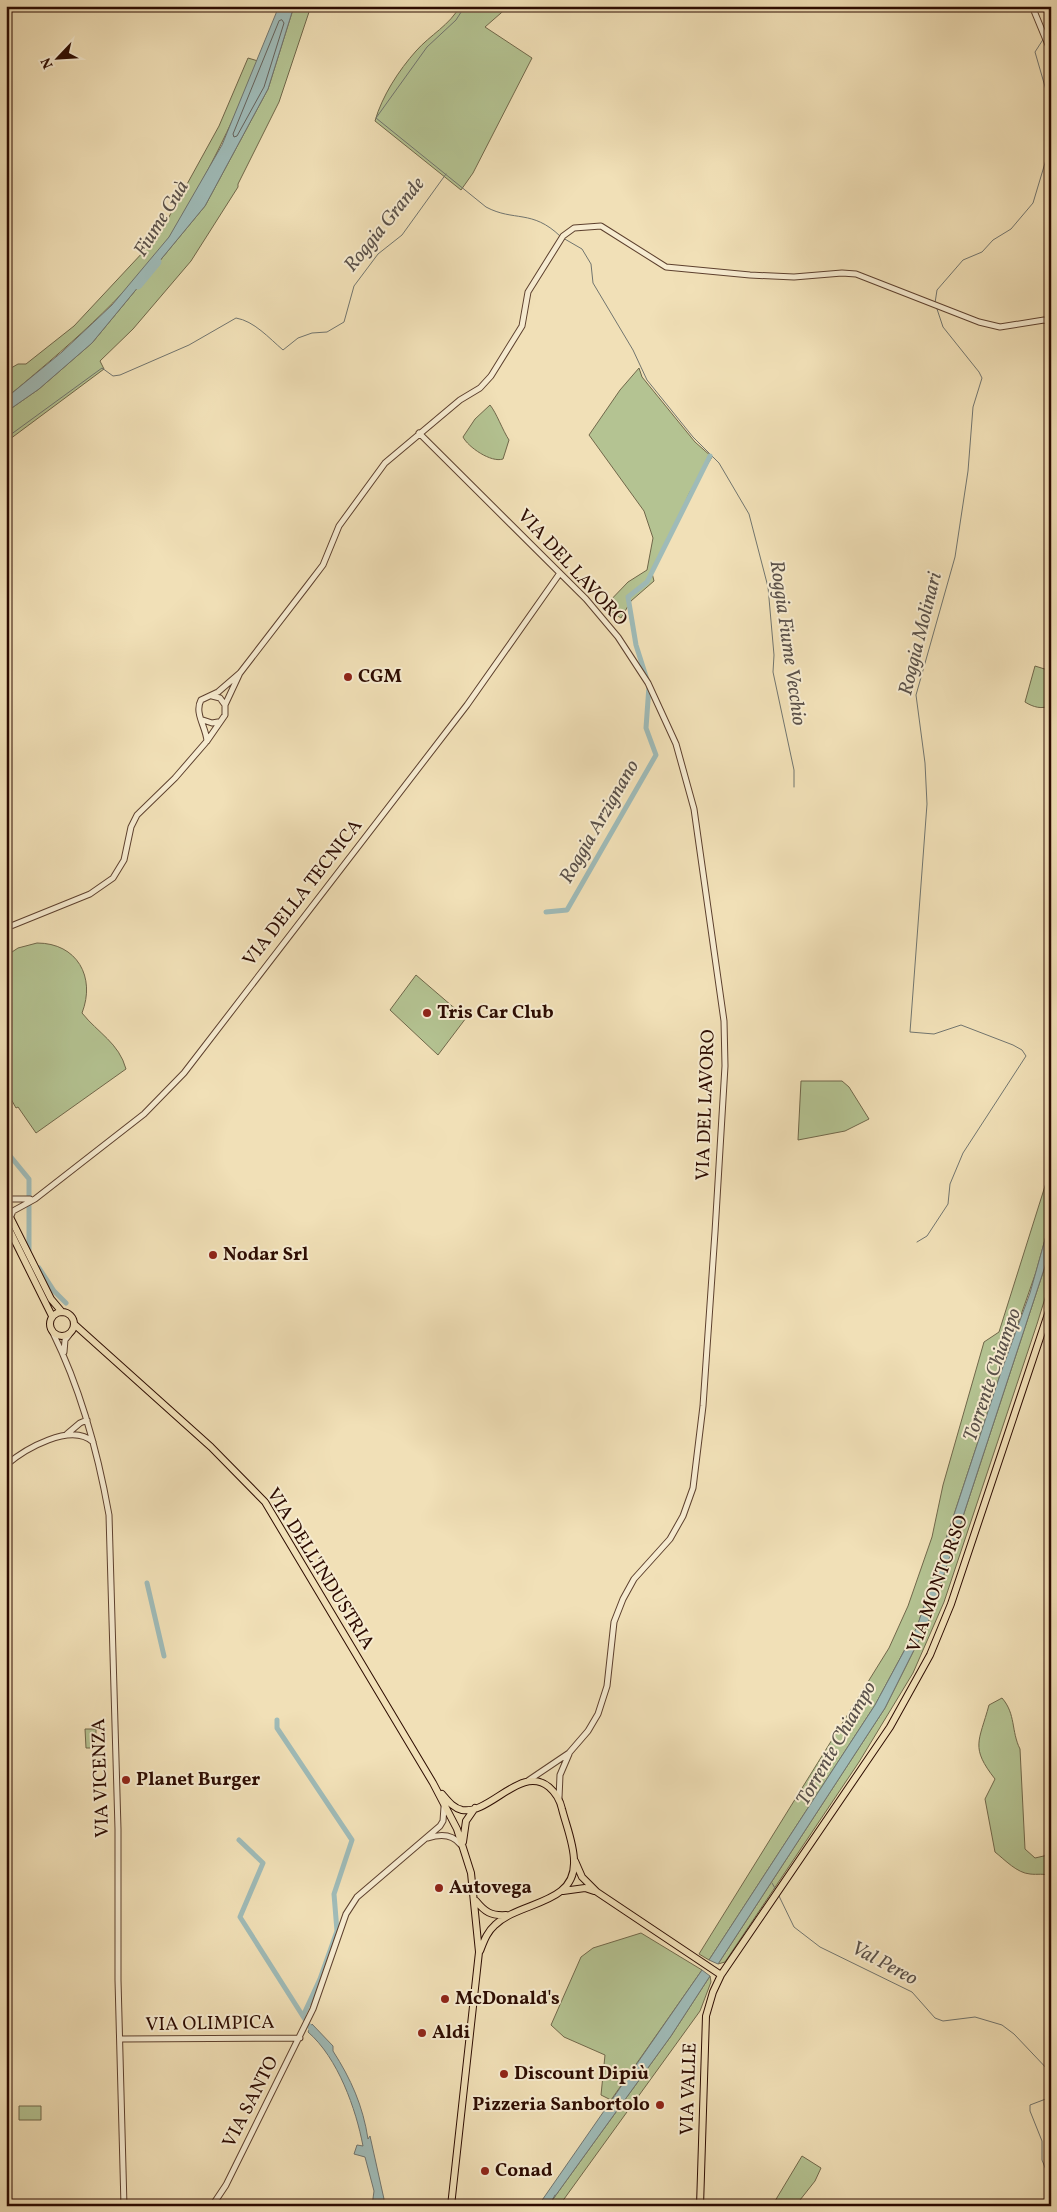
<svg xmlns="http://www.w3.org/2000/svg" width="1057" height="2212" font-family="Vollkorn,serif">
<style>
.green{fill:#b4c392;stroke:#70674a}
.water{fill:#9fbbb8;stroke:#71756f}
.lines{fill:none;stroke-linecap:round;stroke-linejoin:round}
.shore{stroke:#66635c;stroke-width:1}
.stream{stroke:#71756f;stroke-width:1}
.canal{stroke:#9fbbb8;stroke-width:5}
.river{stroke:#9fbbb8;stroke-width:9}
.minor-casing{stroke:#5d402e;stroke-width:7}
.major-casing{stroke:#2c0b01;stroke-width:8}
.minor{stroke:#f6ebd0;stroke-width:5}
.major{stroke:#f1e0b7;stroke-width:6}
.poi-dot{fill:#8f2418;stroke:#f6ebd0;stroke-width:2}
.labels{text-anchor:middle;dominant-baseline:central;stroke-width:4;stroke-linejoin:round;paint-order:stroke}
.street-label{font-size:19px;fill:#2c0b01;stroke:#f6ebd0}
.poi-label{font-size:19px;font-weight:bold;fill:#2c0b01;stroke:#f6ebd0;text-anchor:start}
.water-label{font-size:20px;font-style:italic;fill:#5a514a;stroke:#f6ebd0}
</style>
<rect width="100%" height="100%" fill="#f1e0b7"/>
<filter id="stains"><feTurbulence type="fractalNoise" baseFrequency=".004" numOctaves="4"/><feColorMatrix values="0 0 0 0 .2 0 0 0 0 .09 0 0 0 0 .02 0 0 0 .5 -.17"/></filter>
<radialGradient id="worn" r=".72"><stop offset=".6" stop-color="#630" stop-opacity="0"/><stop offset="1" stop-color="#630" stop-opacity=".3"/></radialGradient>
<path class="green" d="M294,6h17l-32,96 -41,82v3l-47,74 -58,68 -33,32 4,8 -98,73v-30l33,-23 53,-46 113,-137 63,-117z
M460,6h49l-24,21 47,31 -59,115 -12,17 -86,-69c7,-25 24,-51 41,-70 14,-16 34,-26 44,-45z
M248,58l10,3c-20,49 -41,95 -68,141 -7,11 -13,24 -21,36 -46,62 -104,111 -163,160v-27l12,-7h8l48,-38 85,-91 60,-109z
M639,368l3,9 53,65 17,15 -22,35 -38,81 2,8 -23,20 -10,17 -17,-11 24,-25 19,-12 6,-32 -9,-27 -55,-76 31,-45z
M490,405c6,7 13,26 19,35l-6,19c-12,4 -35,-12 -40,-22l12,-18z
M1035,666l16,5v34c-9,5 -18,2 -26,-3z
M37,943c40,0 59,34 45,70 16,20 37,30 44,56l-90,64 -18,-26 -2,1 -10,-18v-134l12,-8z
M416,975l50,43 -28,37 -48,-45z
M801,1081h41l7,6 20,32 -24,12 -47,9z
M1051,1167v51l-15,54 -36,103 -83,252 -42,78 -166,255 -10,-6 190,-306 19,-42 24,-69 11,-52 41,-143 15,-10z
M1051,1248v31l-14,45 -93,278 -31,71 -54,89 -134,200 -7,2 167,-256 44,-88z
M1002,1698c14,16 9,33 18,51l5,100 10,9 13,-3 3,-8v29c-8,-3 -13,-1 -21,-2 -13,-1 -25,-14 -35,-22l-10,-53 10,-20c-25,-32 -16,-37 -6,-74z
M85,1729h11v19h-10z
M641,1933l61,37 -91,130 -10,-5 4,-40 -41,-18 -13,-12 30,-68 12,-9z
M710,1976l1,6 -11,29 -141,195h-11l123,-170z
M19,2106h22v14h-22z
M802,2156l19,12 -6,13 -15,19 9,6h-37z"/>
<path class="water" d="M279,6h15l-26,83 -63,117 -113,137 -53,46 -33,23v-14l56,-46 50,-47 57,-68 53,-92z
M1051,1218v30l-122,372 -44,88 -167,256 -9,-4 166,-255 42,-78 83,-252 30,-82z
M702,1970l8,6 -39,60 -123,170h-10z
M312,2024l21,22v5c18,28 30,55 35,88l2,-3 14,63 -1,7h-11l2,-15 -9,-34 -11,-3 3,-9 6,1c-7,-37 -25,-88 -55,-114z"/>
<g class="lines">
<path class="shore" d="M282,20l2,3 -20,64 -27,49 -3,1 -1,-3 46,-113z"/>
<path class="stream" d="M465,6l-9,14 -29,27 -51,71 110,89c28,15 46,2 74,29
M1046,35l5,-9
M563,238l19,11 9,15 2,19 40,67 14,30 46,57 26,26 30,51 19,73 6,68 -1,17 21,98v17
M935,303l2,-13 26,-30 19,-8 11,-12 18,-11 22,-26 15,-50 -2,-63 -11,-38 9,-14
M6,438l96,-70 11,8 7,-1 69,-30 47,-27c18,3 33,20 47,32l15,-12 14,-5 15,-1 17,-10 10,-36 24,-32 24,-19 44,-61
M917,1242l10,-6 21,-32 2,-20 13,-31 63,-97 -4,-6 -9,-5 -52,-20 -27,9 -24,-2 17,-228 -2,-41 -9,-68 39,-138 13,-86 5,-64 9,-29 -3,-6 -36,-45 -7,-21
M772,1883l4,7
M779,1896l15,31 26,20 92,45 23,26 8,3 32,-4 27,8 12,9 37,39
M1051,2097l-21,8v6l12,30v19l9,22
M549,2206l6,-11"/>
<path class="canal" d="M546,912l21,-2 89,-155 -10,-27 3,-42 -13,-41 -8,-48 19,-15 63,-126
M6,1151l23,28v71
M39,1268l15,23 12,12
M147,1583l17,73
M277,1720v8l75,112 -18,54 3,37 -17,48 -17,37
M239,1840l24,23 -23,54 73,115"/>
<path class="river" d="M138,285l19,-23"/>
<g class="minor-casing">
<path id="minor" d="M1032,6l19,46
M419,433l167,166 32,38 30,46 28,61 18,65 30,212 1,45 -10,166 -12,174 -10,82 -10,28 -13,23 -36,40 -11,20 -9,23 -7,64 -9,28 -10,17 -19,22 -40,27
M212,696l8,2 5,7
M203,720l9,3 6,-1
M207,741c-1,-14 -13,-28 -6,-41l17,-8 22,-19 67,-87 16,-21 16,-39 46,-63 75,-63 20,-12 11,-12 31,-50 6,-34 35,-56 11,-8 27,-2 65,41 84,8 44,2 48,-4 14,1 123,48 21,5 44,-7 7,2
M6,928l84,-34 23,-16 11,-18 7,-33 6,-12 38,-37 32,-37 18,-26v-10l14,-30
M6,1199h24
M10,1218l3,-7 22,-12 109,-85 40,-41 283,-368 93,-132
M53,1333c28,57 45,120 56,182l9,314v151l6,226
M64,1352l1,-12 4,-5
M67,1434l13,-11 7,-3
M6,1465c19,-16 65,-43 87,-23
M559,1798l1,-23 9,-21
M428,1838c12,-4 24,-4 32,6
M121,2039l179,-1
M212,2206l14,-21 87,-176 33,-95 11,-17 83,-71 3,-5 1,-14"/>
</g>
<g class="major-casing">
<path id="major" d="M6,1209l45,90 11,13
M6,1223l46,93
M50 1324a12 12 0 1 1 24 0a12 12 0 1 1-24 0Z
M74,1324l137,123 54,55 168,281 24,46 14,44 8,79 -28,254
M442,1794c6,7 11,14 20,16 28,5 59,-46 87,-23 7,6 11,13 13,22 4,16 12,35 12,52 2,44 -54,40 -79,64 -8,7 -11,16 -15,26
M463,1842l3,-21 9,-13
M575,1861l7,16 15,15 124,83
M563,1891l22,-3 9,3
M476,1901c9,11 15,15 30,14
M700,2206l6,-190 7,-24 8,-17 169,-248 40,-72 21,-51 100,-299"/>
</g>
<use href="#minor" class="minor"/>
<use href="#major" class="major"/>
</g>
<g class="poi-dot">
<circle cx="348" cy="677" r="5"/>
<circle cx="427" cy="1013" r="5"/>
<circle cx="213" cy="1255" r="5"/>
<circle cx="126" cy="1780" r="5"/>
<circle cx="439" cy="1888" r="5"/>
<circle cx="445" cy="1999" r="5"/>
<circle cx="422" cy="2033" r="5"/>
<circle cx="504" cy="2074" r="5"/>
<circle cx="660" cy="2105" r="5"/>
<circle cx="485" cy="2171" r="5"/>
</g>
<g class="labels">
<g class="street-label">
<text transform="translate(572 568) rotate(47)">VIA DEL LAVORO</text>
<text transform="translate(303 893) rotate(-52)">VIA DELLA TECNICA</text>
<text transform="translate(706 1105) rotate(-88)">VIA DEL LAVORO</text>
<text transform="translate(320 1569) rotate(58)">VIA DELL'INDUSTRIA</text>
<text transform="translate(938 1584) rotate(-70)">VIA MONTORSO</text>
<text transform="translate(101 1778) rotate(-92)">VIA VICENZA</text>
<text transform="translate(210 2024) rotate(-1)">VIA OLIMPICA</text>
<text transform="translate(689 2089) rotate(-88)">VIA VALLE</text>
<text transform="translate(251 2102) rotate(-63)">VIA SANTO</text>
</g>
<g class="poi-label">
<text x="358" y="677">CGM</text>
<text x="437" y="1013">Tris Car Club</text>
<text x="223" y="1255">Nodar Srl</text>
<text x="136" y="1780">Planet Burger</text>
<text x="449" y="1888">Autovega</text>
<text x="455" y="1999">McDonald's</text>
<text x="432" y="2033">Aldi</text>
<text x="514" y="2074">Discount Dipiù</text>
<text x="650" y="2105" text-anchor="end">Pizzeria Sanbortolo</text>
<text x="495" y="2171">Conad</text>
</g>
<g class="water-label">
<text transform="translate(162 219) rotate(-58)">Fiume Guà</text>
<text transform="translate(385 225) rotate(-51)">Roggia Grande</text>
<text transform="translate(921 634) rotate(-76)">Roggia Molinari</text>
<text transform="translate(787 643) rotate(82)">Roggia Fiume Vecchio</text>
<text transform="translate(600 822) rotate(-60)">Roggia Arzignano</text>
<text transform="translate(993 1375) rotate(-71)">Torrente Chiampo</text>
<text transform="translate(837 1744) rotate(-60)">Torrente Chiampo</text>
<text transform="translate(884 1964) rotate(28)">Val Pereo</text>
</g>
</g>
<rect width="1057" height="2212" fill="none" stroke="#f1e0b7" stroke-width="25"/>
<rect x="8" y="8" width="1042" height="2197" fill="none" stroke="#2c0b01" stroke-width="2.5"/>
<rect x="12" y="12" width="1032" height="2187" fill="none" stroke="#2c0b01"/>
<g transform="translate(58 58) rotate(245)" stroke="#f6ebd0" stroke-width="4" paint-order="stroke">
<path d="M0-4L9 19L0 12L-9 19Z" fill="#2c0b01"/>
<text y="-8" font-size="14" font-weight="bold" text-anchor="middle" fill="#2c0b01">N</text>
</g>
<rect width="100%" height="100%" filter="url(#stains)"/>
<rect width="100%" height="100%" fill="url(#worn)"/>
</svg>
